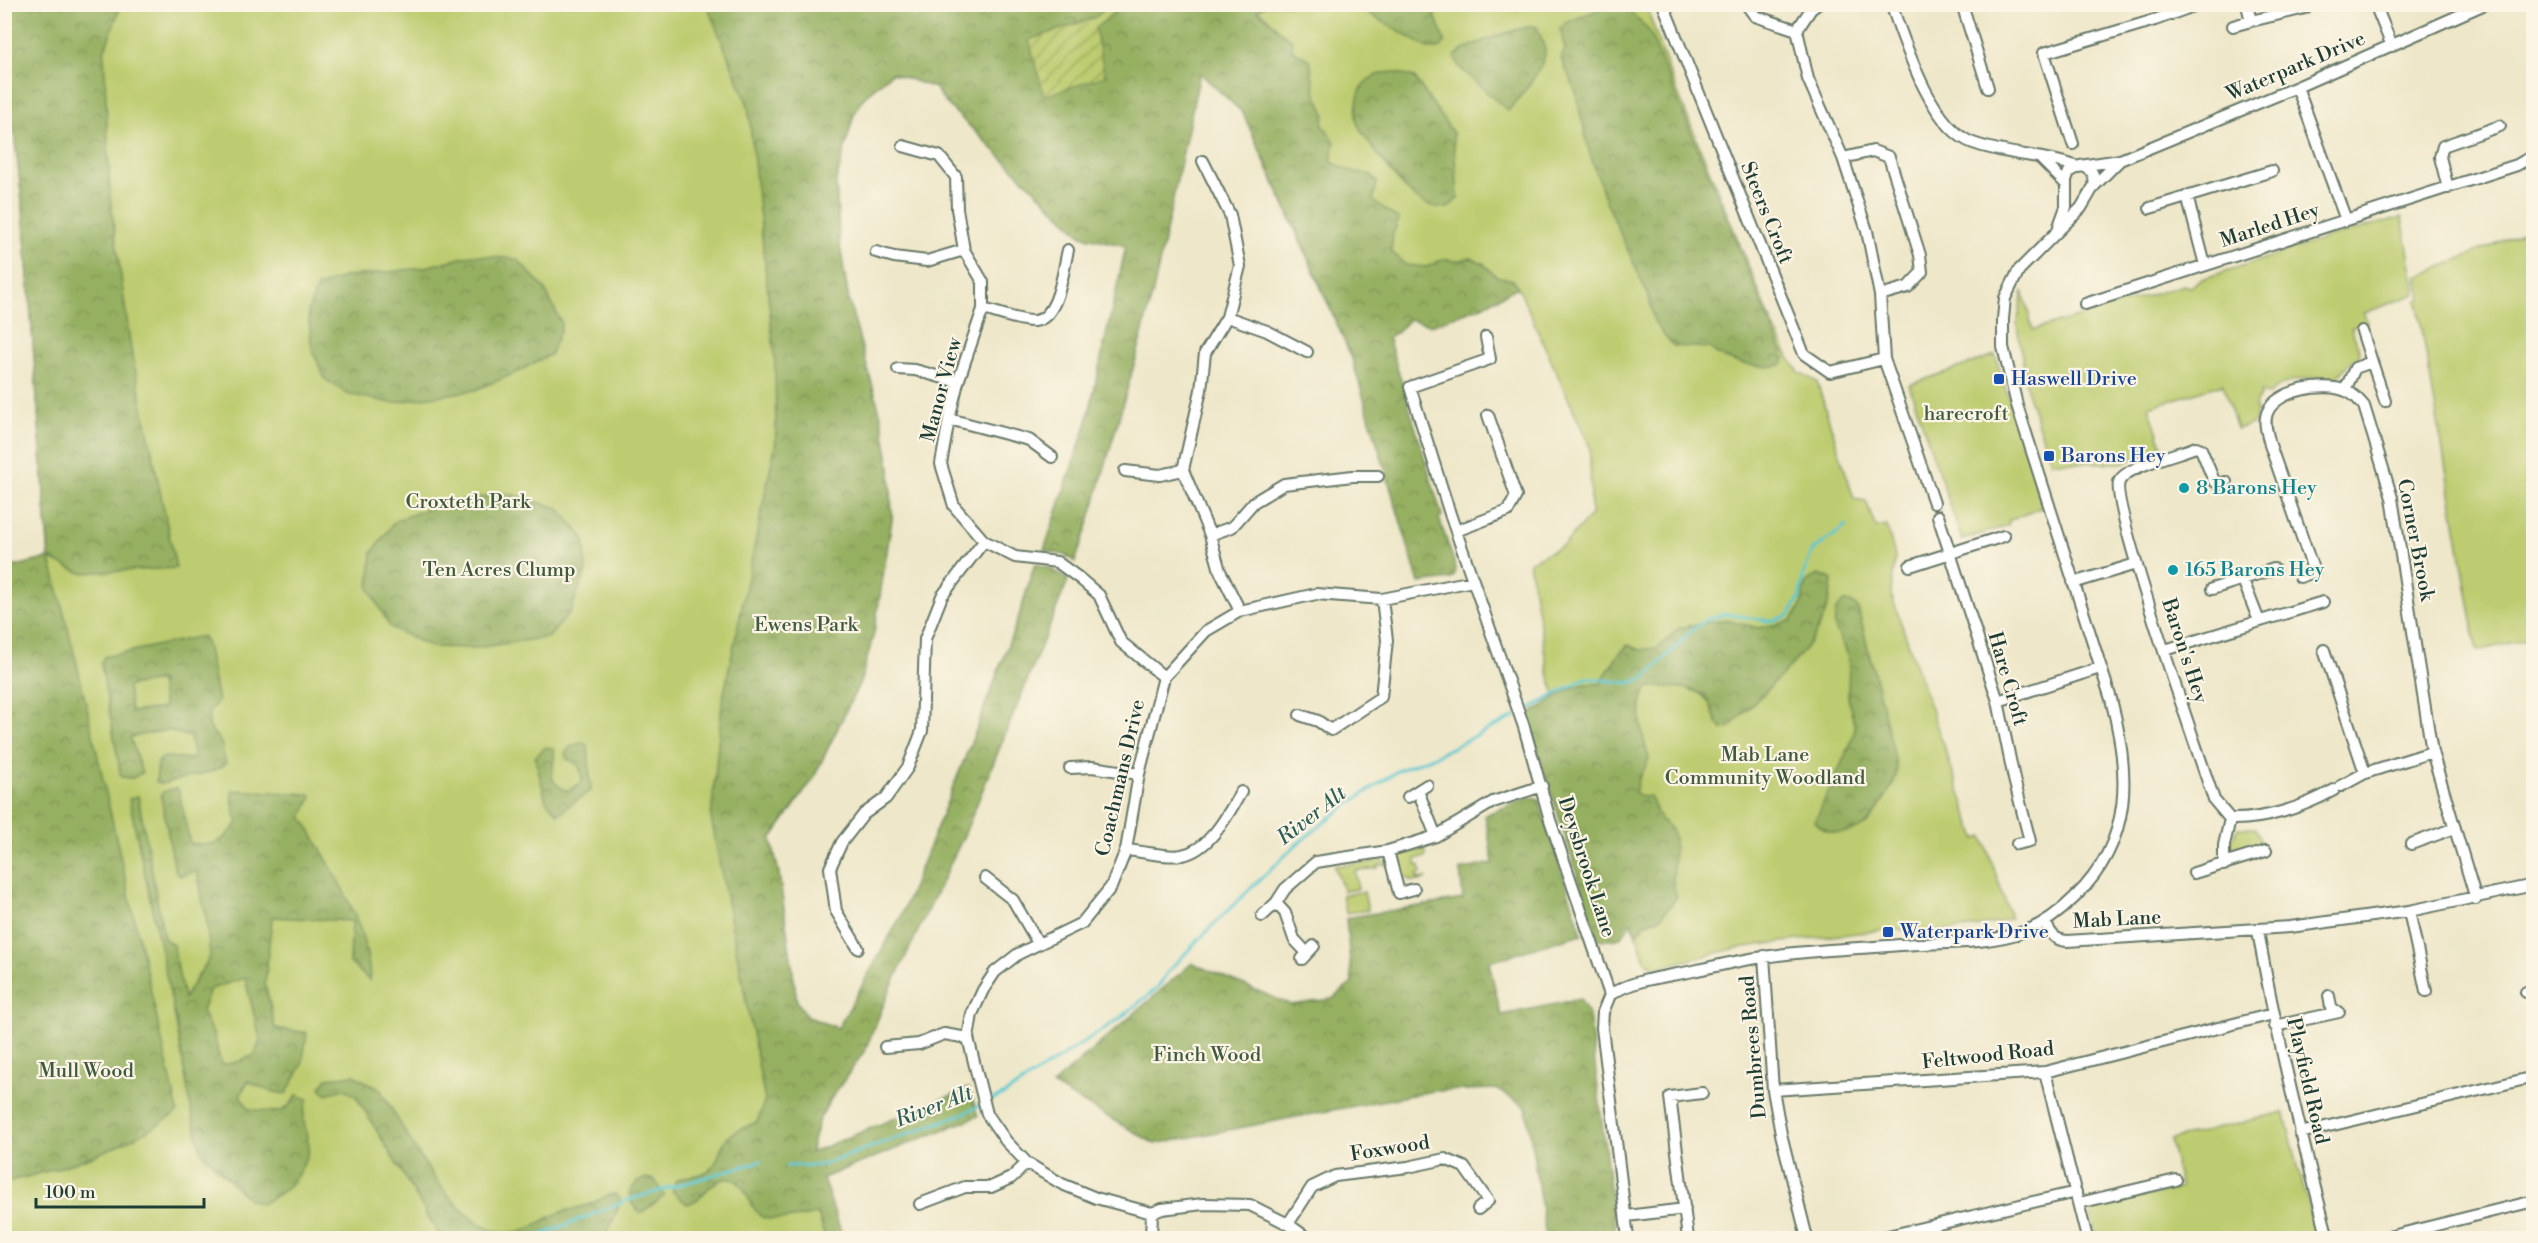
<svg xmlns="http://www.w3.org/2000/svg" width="2538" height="1243" font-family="'Libre Bodoni',serif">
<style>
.green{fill:#bdcc6f;stroke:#6e8452;stroke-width:1.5}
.forest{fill:url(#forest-crowns);stroke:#5a764b;stroke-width:1.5;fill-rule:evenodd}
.garden{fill:url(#garden-furrows);stroke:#6e8452;stroke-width:1.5}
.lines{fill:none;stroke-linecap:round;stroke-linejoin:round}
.stream{stroke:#5ac7d1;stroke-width:3}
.minor-casing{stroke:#677868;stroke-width:14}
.minor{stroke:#fff;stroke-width:10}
.transit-dot{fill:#1a4fb4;stroke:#fcf5e5;stroke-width:2}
.culture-dot{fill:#0f9aa8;stroke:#fcf5e5;stroke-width:2}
.labels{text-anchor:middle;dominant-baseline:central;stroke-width:4.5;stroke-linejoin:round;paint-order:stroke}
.street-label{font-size:20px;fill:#1f3d34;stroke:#fcf5e5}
.transit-label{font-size:20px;fill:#164399;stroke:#fcf5e5;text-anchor:start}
.park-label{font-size:20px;fill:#3f5a40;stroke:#fcf5e5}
.culture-label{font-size:20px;fill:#0d838f;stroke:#fcf5e5;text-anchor:start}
.water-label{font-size:21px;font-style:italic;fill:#2e605b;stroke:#fcf5e5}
</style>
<defs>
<pattern id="forest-crowns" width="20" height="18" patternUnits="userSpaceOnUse" patternTransform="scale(1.5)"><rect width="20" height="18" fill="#96b062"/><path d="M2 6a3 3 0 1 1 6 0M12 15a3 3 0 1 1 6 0" fill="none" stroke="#7a9052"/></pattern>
<pattern id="garden-furrows" width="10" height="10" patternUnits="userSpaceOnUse" patternTransform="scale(1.5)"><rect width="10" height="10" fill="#bdcc6f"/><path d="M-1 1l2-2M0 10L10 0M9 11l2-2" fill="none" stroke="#99a75c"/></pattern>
</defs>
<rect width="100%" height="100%" fill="#fcf5e5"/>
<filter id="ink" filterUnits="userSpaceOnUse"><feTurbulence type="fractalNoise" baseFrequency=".0167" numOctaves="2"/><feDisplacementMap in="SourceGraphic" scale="12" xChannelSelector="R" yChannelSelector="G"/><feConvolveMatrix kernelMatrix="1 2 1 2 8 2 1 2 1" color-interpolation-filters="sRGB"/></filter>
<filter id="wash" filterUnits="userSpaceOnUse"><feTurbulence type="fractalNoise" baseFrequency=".008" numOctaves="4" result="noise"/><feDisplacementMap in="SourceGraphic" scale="24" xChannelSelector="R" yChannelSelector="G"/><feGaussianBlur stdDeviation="1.35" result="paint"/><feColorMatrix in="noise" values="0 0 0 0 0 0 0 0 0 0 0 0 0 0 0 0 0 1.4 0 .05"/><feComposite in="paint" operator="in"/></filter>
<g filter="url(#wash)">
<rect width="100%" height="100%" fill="#eee7c9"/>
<path class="green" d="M5,5h1100l-23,231 -137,-134 -10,-14 -43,-15 -26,22 -12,19 -18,67 3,58 10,63 32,114 9,52 2,51 -18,114 -13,47 -48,99 -42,60 8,35 18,128 11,15 30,11 63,-111 74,-184 44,-117 16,-52 14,4 19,12 -103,253 -75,156 -25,61 -35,50 -12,22 -12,46 19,70h-820l-1,-669 45,-11 -26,-349 -18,-157z
M1265,5h385v12l22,62 101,246 17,34 9,13 18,10 37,117 12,2 10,27 11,-2 8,30 -4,38 85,245 7,-2 28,81 -14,5 -35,6 -42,3 -29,-3 -117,14 -37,5 -81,20 -11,-7 -96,-284 -20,-115 35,-17 27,-30 -1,-68 -72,-160 -36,19 -51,19 -22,-6 -12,13 -46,24 -108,-243 -44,-41 52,-57z
M2402,217l14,77 -52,19 3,9 -16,6 9,24 -1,5c-13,4 -14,15 -23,21 -23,-2 -49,-1 -67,16l-5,-1 -1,-2 -3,1 1,3 -6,10 2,5 -2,13 -18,6 -14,-45 -74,23 14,42 -43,14 -69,-1 -23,-67 -11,-70 6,-34 10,39 151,-45 7,2 8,-7 134,-44z
M2533,228v410l-56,13 -60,-351 4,-1 -4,-22z
M1995,355l48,152 -35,14 1,4 -47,15 -53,-155z
M2239,828h17l6,18 -22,7 -9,-3v-11z
M1425,849l1,8 -10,2v6h4l1,9 -4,1 1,4 10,-1c-11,4 -17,5 -26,-3l-3,-17 4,-4z
M1381,859l8,6h-11v3l-23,3 3,18 -14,2 -10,-25 39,-4z
M1364,892l4,18 -22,3 -4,-18z
M2284,1112l32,124 -1,2h-219l-6,-28 91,-22 -11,-48z"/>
<path class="forest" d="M1139,4l126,1 -8,6c15,7 20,21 35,29v10l18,10 5,31 10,23 -3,10 13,18 -4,20 24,11 17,2 5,8 -4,18 26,18 -6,15 -2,17 15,14 21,2 16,-8 11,2 17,-3 12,5 13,13 17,4 5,7 -36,19 -51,19 -22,-6 -12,13 -9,5 54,179 -3,2 17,50 -1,7 -4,4 -32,4 -68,-227 -47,-110 -61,-133 -43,-40 -45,210 -18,72 -47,164 -15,43 -10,-7 -21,-5 43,-128 39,-176 -44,-10 -137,-134 -10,-14 -43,-15 -26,22 -12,19 -18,67 3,58 10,63 32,114 9,52 2,51 -18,114 -13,47 -48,99 -42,60 8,35 18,128 11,15 30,11 63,-112 74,-183 44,-117 16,-52 14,4 19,12 -103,253 -75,156 -25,61 -35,50 -12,22 -8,31 159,-65 9,28 -155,62 20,60h-18l-7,-24c-13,2 -45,9 -56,3 -15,-9 -15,-41 -37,-38 -17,3 -24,23 -38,25l-14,-12 2,-11c10,-6 21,-3 31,-9 13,-8 12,-19 19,-31 7,-10 21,-14 32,-19l8,-22 -54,-282 11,-115 54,-262 -1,-80 -27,-256 -41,-100h398v4l-9,8 -67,24 66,-13 21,-16z
M4,5h117l-17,47 6,145 21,153 45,218 -95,5 -31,-14 26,101 102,452c-53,36 -111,56 -173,70v-613l44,-11 -26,-349 -18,-157z
M1359,5h72l14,37 -6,7h-9l-64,-37z
M1630,5v6l19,20 136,328 -4,6c-20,5 -56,-2 -71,-17l-36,-2 -9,-9 -11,-16 -5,-23 -43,-97 -17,-50 -14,-62 -14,-30 4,-10 -5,-20 7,-7 43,-17z
M1532,26l5,1c2,7 7,16 8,23 1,17 -26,48 -37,61l-49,-44 -4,-10c6,-11 62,-28 77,-31z
M1394,72l20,5 39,56 5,65 -10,10c-11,0 -22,-2 -31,-9 -13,-9 -55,-62 -60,-77 -2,-6 -1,-12 0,-18 2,-23 16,-31 37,-32z
M472,255l45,4 27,29 17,34v7l-11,26 -37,19 -38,16 -83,13 -45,-9 -22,-15 -13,-30 -4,-38 9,-24 27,-10 78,-9z
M506,493l52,15 26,30 2,33 -16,41 -21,25 -73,11 -45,-1 -41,-20 -21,-39 3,-35 23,-32 42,-16z
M1819,575l13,4c-2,65 -63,105 -103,149l-7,1c-8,-8 -8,-16 -12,-25 -10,-20 -42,-17 -61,-17 -16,16 -6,52 0,72l-10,20 -4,13 7,5 8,-1 10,23 12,10 2,11 -1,47 4,10 -17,21 -14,5 -10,11 -4,-12c-11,17 -14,21 -34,17l-71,-222c21,-15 46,-37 73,-33l17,-28 11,-11 11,5 18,-2 22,-20 31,-6 16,-2 33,8 32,-7c2,-4 6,-9 9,-13 7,-17 -2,-26 19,-33z
M1844,602h7l7,6 37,150c1,5 2,13 1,18 -3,10 -23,43 -30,48 -15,11 -40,13 -51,-3l35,-76 5,-16 -7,-32 1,-35 -3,-12 -12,-24 2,-16z
M202,636l5,8 11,57 -10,12 2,15 11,15 5,21 -13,7 -52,13 -5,-2 2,-20 6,-5 30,2 -4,-22 -22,-7 -38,7 12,36 -10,5 -11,-1 -20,-113 3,-7zM160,681l4,27 -33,4 -3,-26z
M582,742l6,4 3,44 -33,24 -12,-13 -11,-44 11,-10 8,2c3,21 -13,31 14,42l14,-9c0,-13 -3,-19 -15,-23l-2,-6 5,-6z
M176,788l3,3 11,52c28,4 30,0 48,-20l-5,-17 -1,-16 76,4 4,2 -10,20c28,52 66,104 68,165l-20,-18 2,-42 -80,-4 -7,67 10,44 32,5 -5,32 -16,29 -17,-3 -21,-10 -8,15 9,13c25,2 33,10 48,-14l11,4c-8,19 -3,27 1,46 1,6 -3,12 -5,18 -10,22 -22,31 -43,41l-13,-5 -47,-48 -9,-37 -16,-92 -47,-223 9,-3 26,142 9,7 11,53 26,-41 -3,-35 -10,-51 -17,5 -5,-5 -14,-74 2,-5zM245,978l15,61 -5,16 -18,7 -16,3 -7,-29 -12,-25 8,-22z
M1529,797l10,3 43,134 -93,28 12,53 79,-16 9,16 27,223h-70l-20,-131 -30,-18 -63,2 -278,53 -103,-59 140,-122 99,42 41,-6 20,-16 -6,-65 117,-19 -3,-29 33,-7 -8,-48z
M354,1075l17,10 8,3c26,39 78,155 138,145 15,-4 28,-15 42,-20 10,-4 21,-5 31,-9 9,-3 16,-9 25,-10l5,5c-1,14 -11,25 -14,39h-165l-85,-142 -11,-7 -19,5 -6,-6 7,-10z
M646,1178l9,2 9,16 -23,17 -9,-9 -3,-11 8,-11z"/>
<path class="garden" d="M1105,5h34l-23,7 -21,16 10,48 -61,20 -15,-56 67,-23 9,-8z"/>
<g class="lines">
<path class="stream" d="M1522,713l64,-35 43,5 16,-5 46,-47 16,-12 19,-5 44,7 18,-5 11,-17 5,-27 9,-22 34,-24
M786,1166l36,-1 138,-50 45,-21 114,-75 38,-31 13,-19 47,-48 79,-76 44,-35 59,-40 34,-13 83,-41
M534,1238l94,-38 133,-39"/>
</g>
</g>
<g filter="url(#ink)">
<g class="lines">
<g class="minor-casing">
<path id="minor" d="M1663,4l141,350 26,18 54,-13
M1746,4l9,12 42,14
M1818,4l-7,5 -14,21 11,49 35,79 24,73 13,64 4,64 50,144
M1891,4c14,39 40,124 82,139 33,12 70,12 102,23
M1962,4l26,84
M2375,4l17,42
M2251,21l54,-13v-4
M2233,26l18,-5 -4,-16
M2297,87l49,133
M2073,144l-29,-91 111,-33 44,-16
M903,146l36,10 17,21 1,32 7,41 19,32v27l-25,73 -9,37 -8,45 13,42 30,35 31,16 42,5 22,16 20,17 22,47 43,35
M1843,158l30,-7 16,6 31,98 2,17 -14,15 -28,8
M2041,159l25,25
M1203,161l27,54 10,51 -13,51 -22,36 -4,37 -18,80 27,65 10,36 20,40
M2080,166l40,-6 177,-73 188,-83
M2448,188l-8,-31 3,-11 57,-20
M2187,196l18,69
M2150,208l122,-37
M2059,226l7,-19v-27l3,-8 11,-6c11,1 16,9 14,20
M876,252l18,5 33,4 37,-11
M2085,304l432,-139 17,-10
M983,309c13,3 38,13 51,12 25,-2 29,-51 34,-71
M1227,317l40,14 40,21
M2362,331l10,31
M1486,337l4,22 -80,28 41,130 73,210 26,93 60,175 -7,17 -1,16 26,210
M898,369l17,1 43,12
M2345,390l10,-22 17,-6 13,39
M949,419l80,21 23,17
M1125,471l35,4 23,-5
M2226,482l-6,2 -6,-3 -13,-32 -5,-2c-17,7 -71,19 -77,35 -9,22 82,277 95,318l16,19c35,1 74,-12 104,-29
M1938,516l60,185 16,78 16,62 -13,3
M1456,531l52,-20 8,-15 -28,-81
M1210,535l22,-8 22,-25 30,-18 69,-8h25
M1910,566l94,-30
M2300,577l14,-5 -44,-127c-2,-10 -7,-21 -3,-32 9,-24 59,-31 79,-22 8,3 12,8 18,15l28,92 40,254 44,147
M2243,580l16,41
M2073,583l63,-19
M2212,589l62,-20
M2165,650l158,-48
M2324,650l41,123
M1998,701l102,-33
M1300,715l18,6 13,9 50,-33 6,-57 -5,-41
M1070,768l22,-1 47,7
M2341,786l24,-13 67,-21
M1418,791l18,45
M1408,797l19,-12
M2411,844l44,-16
M1126,850c15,1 42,8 56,5 28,-5 46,-41 59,-63
M1388,851l11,42 15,-4
M2224,865v-20l6,-26
M2194,873l72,-22
M985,878l28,22 25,43
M1276,903l9,10 9,26 13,14
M2409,911l17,80
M1262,916l14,-13 9,-14 31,-27 72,-11 48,-15 57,-34 49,-16
M2045,922c5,11 9,18 22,19l223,-14 119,-16 125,-26
M2258,931c18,104 43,205 70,307
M858,948l-22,-37 -6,-43 12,-26 22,-28 22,-16 22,-31 14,-36 3,-92 17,-43 42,-55
M1764,956l9,134 8,44 26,104
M1302,959l12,-13
M2526,992l8,-2
M1610,995c23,-16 56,-18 83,-24 23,-5 47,-11 71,-14 45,-7 91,-8 136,-12 41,-3 87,0 126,-14 18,-7 35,-20 49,-34 59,-57 55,-125 36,-198l-94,-294 -14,-58v-28l2,-21 14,-28 62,-62 13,-22 26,-26
M2329,996l3,17
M2275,1026l64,-14
M885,1047l34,-3 25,-10 24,4
M2045,1072l42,166
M1773,1090l272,-18 228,-58
M2300,1133l234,-56
M2079,1203l97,-23
M920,1204l45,-17h26l20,-9 16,-15
M1627,1216l58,-7
M1288,1224l24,-37 23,-11 73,-9 37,-8 19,8 24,34 -10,8
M1151,1238l1,-25
M1307,1238l-19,-14 -38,-19 -47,-1 -41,5 -10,4 -56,-15 -34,-14 -35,-21 -21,-22 -19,-27 -19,-76 4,-24 11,-24 12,-18 23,-18 64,-31 29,-36 15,-37 13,-76 25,-97 42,-46 34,-20 76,-17 66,5 91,-18
M1688,1238l-18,-141 32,-4
M1879,1238l197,-46
M2384,1238l150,-37"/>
</g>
<use href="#minor" class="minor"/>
</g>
</g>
<g class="transit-dot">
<rect x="1993" y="373" width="12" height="12" rx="3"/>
<rect x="2043" y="450" width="12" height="12" rx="3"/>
<rect x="1882" y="926" width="12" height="12" rx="3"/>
</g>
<g class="culture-dot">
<circle cx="2184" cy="488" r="6"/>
<circle cx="2173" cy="570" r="6"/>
</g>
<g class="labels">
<g class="street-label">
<text transform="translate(2296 67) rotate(-23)">Waterpark Drive</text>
<text transform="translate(1766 213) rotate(68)">Steers Croft</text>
<text transform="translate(2270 226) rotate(-18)">Marled Hey</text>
<text transform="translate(942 390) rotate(-75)">Manor View</text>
<text transform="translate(2415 540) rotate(79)">Corner Brook</text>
<text transform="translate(2184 651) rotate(72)">Baron's Hey</text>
<text transform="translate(2007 679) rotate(74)">Hare Croft</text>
<text transform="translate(1121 778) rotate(-77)">Coachmans Drive</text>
<text transform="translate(1586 867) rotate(72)">Deysbrook Lane</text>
<text transform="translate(2117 920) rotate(-3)">Mab Lane</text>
<text transform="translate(1754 1047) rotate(-95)">Dumbrees Road</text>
<text transform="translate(1988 1056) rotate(-6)">Feltwood Road</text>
<text transform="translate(2307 1081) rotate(77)">Playfield Road</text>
<text transform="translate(1390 1149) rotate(-9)">Foxwood</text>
</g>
<g class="transit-label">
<text x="2011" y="379">Haswell Drive</text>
<text x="2061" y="456">Barons Hey</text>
<text x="1900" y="932">Waterpark Drive</text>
</g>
<g class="park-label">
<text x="1966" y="414">harecroft</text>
<text x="468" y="502">Croxteth Park</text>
<text x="499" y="570">Ten Acres Clump</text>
<text x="806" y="625">Ewens Park</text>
<text x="1765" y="755">Mab Lane<tspan x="1765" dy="23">Community Woodland</tspan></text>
<text x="1207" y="1055">Finch Wood</text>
<text x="86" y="1071">Mull Wood</text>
</g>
<g class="culture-label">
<text x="2196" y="488">8 Barons Hey</text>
<text x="2185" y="570">165 Barons Hey</text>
</g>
<g class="water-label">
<text transform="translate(1312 816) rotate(-38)">River Alt</text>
<text transform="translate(934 1107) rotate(-21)">River Alt</text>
</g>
</g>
<rect width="2538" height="1243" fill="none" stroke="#fcf5e5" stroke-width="24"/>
<path d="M36 1198v9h168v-9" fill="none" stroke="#1f3d34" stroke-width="3"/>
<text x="45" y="1198" font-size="18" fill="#1f3d34" stroke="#fcf5e5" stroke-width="4.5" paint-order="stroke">100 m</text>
</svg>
